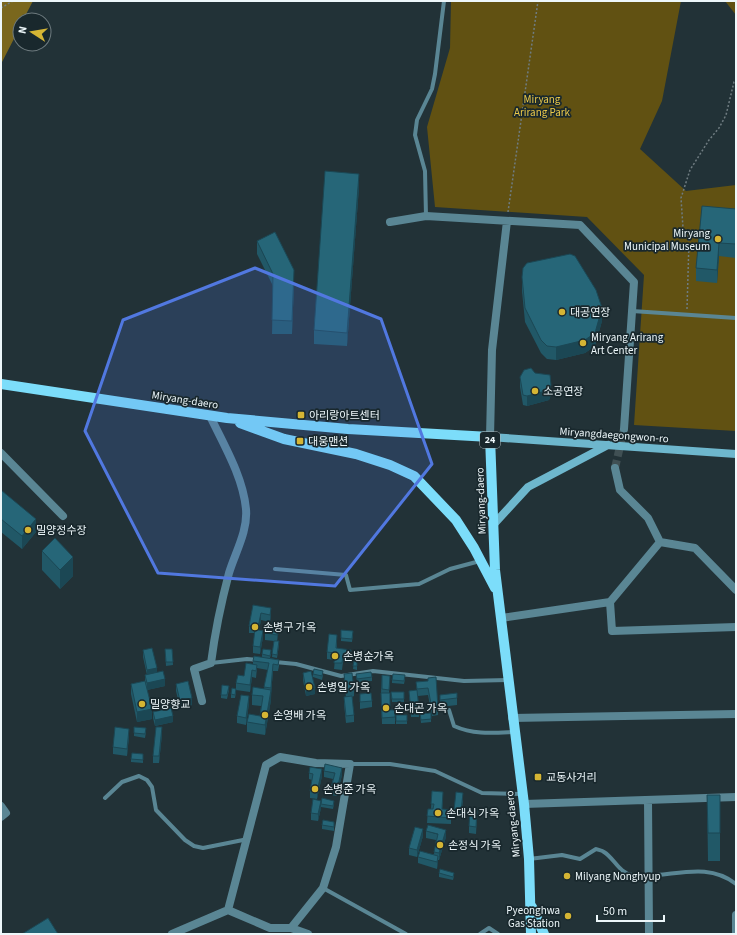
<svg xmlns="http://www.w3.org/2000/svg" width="737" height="935" font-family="'Source Sans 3','Noto Sans KR',sans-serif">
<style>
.green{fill:#615112}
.forest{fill:#7a671d}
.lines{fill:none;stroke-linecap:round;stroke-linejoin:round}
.street-tunnel{stroke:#405054;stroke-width:8;stroke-dasharray:8 4;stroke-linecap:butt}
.path{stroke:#6f7c81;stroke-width:1.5;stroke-dasharray:2 2;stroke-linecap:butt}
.lane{stroke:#5a8694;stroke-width:4}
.street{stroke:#5a8694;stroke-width:8}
.secondary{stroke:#6eb7cd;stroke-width:8}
.primary{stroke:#7cddfa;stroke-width:10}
.wall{fill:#215867}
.shaded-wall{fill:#1b4754}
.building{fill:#266678;stroke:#1b4754}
.marked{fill:#5178e0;fill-opacity:0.2;stroke:#5178e0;stroke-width:3;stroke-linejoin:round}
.poi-dot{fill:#d5b534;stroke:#19282d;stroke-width:1.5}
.labels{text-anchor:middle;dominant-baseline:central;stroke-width:3.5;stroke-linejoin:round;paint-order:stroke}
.shield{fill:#19282d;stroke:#adb9bc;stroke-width:1}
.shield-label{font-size:10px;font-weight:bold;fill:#edf7fa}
.park-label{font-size:11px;fill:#ebc949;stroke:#19282d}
.poi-label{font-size:11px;fill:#edf7fa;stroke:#19282d;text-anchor:start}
.street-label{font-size:11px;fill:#edf7fa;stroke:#19282d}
</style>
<rect width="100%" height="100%" fill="#223237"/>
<path class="green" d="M451,1h230l-19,100 -22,48 46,42 50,-6v246l-102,-6 10,-150 -57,-58 -152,-10 -8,-80 23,-79z
M725,1h11v14z"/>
<path class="forest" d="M1,1h32l-10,19h-3v7l-19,37z"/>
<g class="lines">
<path class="street-tunnel" d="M615,468l9,-39"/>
<path class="path" d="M1,8l12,-7
M508,212l30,-211
M687,309l2,-68 -6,-13 -2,-30 9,-28 19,-30 10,-12 7,-13 8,-33 2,-1"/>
<path class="lane" d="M426,216l-1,-45 -10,-36 2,-15 15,-31 3,-15 9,-73
M632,311l104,7
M275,569l71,6 4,15 69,-6 31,-15 30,-8
M275,662l21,2 45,12 32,-5 91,10 44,-1
M211,663l36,-4 12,1
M449,710l5,16c20,9 39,7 60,6
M350,764h40l45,7 47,22 40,1
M105,798l17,-16 17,-6 8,4 5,7 4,23 29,30 9,6 9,2 45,-9
M529,859l33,-4 18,4 16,-10c2,1 6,1 8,3 10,6 15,21 28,23 36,5 72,-16 104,9
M323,888l83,46
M480,934l9,-6 9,6"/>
<path class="street" d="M390,222l36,-6 154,9 54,57 -10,147
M490,437l2,-87 15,-129
M1,453l62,63
M660,542l35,6 41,42
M610,602l2,29 124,-4
M501,618l109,-16 50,-60 -12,-24 -28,-28 -5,-22
M202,701l-8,-32 17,-6c4,-31 10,-60 18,-90 6,-20 19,-42 17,-64 -3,-32 -22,-64 -36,-93
M512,718l224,-4
M648,800l1,134
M524,804l212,-7
M1,806l5,7 -5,4
M228,910l38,-145 14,-8 36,6 34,1 -14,83 -13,41 -32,40
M172,934l56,-24 42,18h21l17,6
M736,934v-19"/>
<path class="secondary" d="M490,437l246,17
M494,524l34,-37 80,-42"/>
<path class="primary" d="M1,384l226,34 121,11 142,8 5,133 29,234 5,55 2,75
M240,423l44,16 72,15 34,11 24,11 42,44 18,28 21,40
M532,907l12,27"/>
</g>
<path class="wall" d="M359,187l-12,159 -33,-2v-14z
M736,209v49l-17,-2 -2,27 -21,-2v-13z
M257,241l37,42 -2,51h-20l1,-48 -16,-32z
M522,277l80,44 -7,25 -10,7 -29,7 -9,-1 -6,-6 -16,-31 -3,-31z
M520,377l31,18 -2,5 -22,6 -4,-1 -3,-18z
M1,490l35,42 -14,17 -21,-17z
M42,551l31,25 -13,13 -18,-19z
M253,605l18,10 -1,7 -9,-2 -2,10 4,7 -3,17 -7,-1v-7l2,-13h-6v-7z
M279,629l-2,12 2,4 -2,13 -5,-1 2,-16 -9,-1v-7z
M353,634l-1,8 -11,-1v-3z
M337,641v7l14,8 -1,7 -7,-1 -1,8 -8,-1 1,-9 -8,-1v-7z
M165,649h7l1,16 -7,1z
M143,650l22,36 -18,4 5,29 -15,3 -6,-28v-10l14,-3v-6h2l-4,-18z
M262,654h9l-1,4 9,2v6l-1,5h-5l-2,23v6l-6,35 -18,-3v-10l13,-6 1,-10 -9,-1v-10l12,-6 4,-19 -11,-2 -1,10 -4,-1 -2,15 -14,-2v-7l8,-7 9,-12v-3l9,-4z
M354,661l3,1v8l-4,-1z
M303,673l12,21 -9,2 -3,-16z
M313,674l10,1 -1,5 -9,-3z
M344,674l10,16v6l-2,1 2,18v7l-8,1 -2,-19v-7h2l-2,-16z
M356,674l16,3v4l-15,1z
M382,675l8,1 -1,17 1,17h5v14h-13l-1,-31z
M405,679l-1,5 -12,-1v-3z
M428,681l10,28v6l-6,1 -4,-21 -10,1 1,21h-8l-2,-26 8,-1 -1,-8z
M176,684l16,21 -12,3 -4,-17z
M229,690l-2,9 -6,-1v-3z
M236,692l-1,6h-4v-4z
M391,692h13v10h-12z
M360,694l12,7v6l-12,2z
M440,695l17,3v7l-17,2z
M249,703l-3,22 -9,-2v-7z
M153,712l20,10 -18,4 -2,-8z
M431,713v9l-10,1 -1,-9z
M396,715h11v9h-11z
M146,732l-1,6 -11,-2v-3z
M162,734l-3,29h-6v-7z
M129,736l-2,20 -14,-2v-7z
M143,757v6l-12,-1v-3z
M324,771l18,4 -5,21 -6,-1v-7l2,-9 -9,-2z
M309,773l13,3 -5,23 -7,-1v-7l2,-11 -3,-1z
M432,791l11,8 -1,10 9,1v14l-24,-1 1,-14h3z
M707,795h13v66h-12z
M463,800l-2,17h-7v-7z
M321,804h13l-1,5 -12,-2z
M321,808l-3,13 -7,-1v-7z
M477,817l-1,17 -7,-1v-7z
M322,825l12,1v5l-12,-2z
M426,831l20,6 -7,23h-1l-1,9 -19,-6v-6l16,-3 2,-14 -10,-2z
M423,836l-6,21 -8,-2v-7z
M439,873l15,3 -1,4 -14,-3z"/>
<path class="shaded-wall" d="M359,174v13l-12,159v-13z
M719,243v13l-2,27v-13z
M294,270v13l-2,51v-13z
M602,308v13l-7,25 -10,7 -29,7v-13z
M551,385v10l-2,5 -22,6v-10z
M36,519v13l-14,17v-13z
M73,557v19l-13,13v-19z
M271,608v7l-1,7v-7z
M261,613v7l-3,14v-7z
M279,622v7l-2,13v-7z
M263,631v6l-3,17v-7z
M273,664l-2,36 -6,35v-10l6,-34z
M157,668v6l-10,3v-7z
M252,670v7l-2,15v-7z
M165,679v7l-18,4v-7z
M315,688v6l-9,2v-6z
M249,696v7l-3,22v-7z
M192,698v7l-12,3v-7z
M152,709v10l-15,3v-10z
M173,716v6l-18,4v-6z
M162,727v7l-3,29v-7z
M129,729v7l-2,20v-7z
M342,768v7l-5,21v-6z
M322,769v7l-5,23v-7z
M321,801v7l-3,13v-7z
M423,829v7l-6,21v-7z
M446,830v7l-7,23v-7z
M438,856v6l-1,7v-7z"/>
<path class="building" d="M325,171l34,3 -12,159 -33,-3z
M702,206l34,3v35l-17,-1 -2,27 -21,-2z
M275,232l19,38 -2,51 -20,-1 1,-46 -16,-33z
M570,254l5,2 21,34 6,18 -7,25 -10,7 -29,7 -9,-1 -6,-6 -16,-32 -3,-31 1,-9 4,-5z
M531,368l4,5 15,2 1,10 -2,5 -22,6 -4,-1 -3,-18 4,-7z
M1,490l35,29 -14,17 -21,-17z
M55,538l18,19 -13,13 -18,-19z
M253,605l18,3 -1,7 -9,-2 -3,14 -9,-1z
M273,621l6,1 -2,13 -12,-2 1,-6 6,1z
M255,629l8,2 -3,16 -7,-1z
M341,630l12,1 -1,8 -11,-1z
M329,634l8,1 -1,13 15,2 -1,6 -7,-1 -1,8h-8l1,-10 -8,-1z
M274,641h5l-2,14 -5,-1z
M152,648l5,20 -10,2 -4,-20z
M165,649h7l1,13h-7z
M263,649l8,1 -1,6 -8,-2z
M254,656l25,4 -1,5 -5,-1 -2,24 -7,-1 5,-24 -16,-2z
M354,661l3,1v4h-4z
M246,663l11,2 -1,6 -4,-1 -2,15 -14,-2 2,-8 6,1z
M314,669l9,2 -1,5 -9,-2z
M163,671l2,8 -18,4 -2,-8z
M311,671l4,17 -9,2 -3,-17z
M371,672l1,5 -15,2 -1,-5z
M352,673l2,17 -8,1 -2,-17z
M393,674l12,1 -1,6 -12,-1z
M382,675l8,1 -1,14 -7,-1z
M436,677l2,32h-6l-4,-21 -11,1 -1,-7 12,-1v-3z
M145,681l7,28 -15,3 -6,-28z
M188,681l4,17 -12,3 -4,-17z
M222,685l7,1 -2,9h-6z
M253,687l18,3 -6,35 -18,-3 2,-8 11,2 3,-20 -11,-1z
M232,688l4,1 -1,6 -4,-1z
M417,690l2,20 -8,1 -2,-20z
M391,692h13v7h-12z
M371,693l1,8 -12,1v-8z
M381,693h9v17h5v7l-13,1z
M457,693v5l-17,2v-5z
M241,695l8,1 -3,22 -9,-2z
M352,696l2,19 -8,1 -2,-19z
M171,708l2,8 -18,4 -2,-8z
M431,713v6l-10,1 -1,-6z
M396,715h11v6h-11z
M115,727l14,2 -2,20 -14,-2z
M134,727l12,1 -1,6 -11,-1z
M156,727h6l-3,29h-6z
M132,753l11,1v6l-12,-1z
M325,764l17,4 -5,22 -6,-2 4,-15 -11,-2z
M310,767l12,2 -5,23 -7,-1 3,-17 -4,-1z
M432,791l11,1 -1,17 9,1v8l-24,-2 1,-7h5l1,-5h-3z
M456,792l7,1 -2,18 -7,-1z
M707,795h13v38h-12z
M322,798l12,3 -1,5 -12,-2z
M313,799l8,2 -3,13 -7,-1z
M470,810h7l-1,17 -7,-1z
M323,820l11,2v5l-12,-2z
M428,825l18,5 -7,23 -5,-1 4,-18 -12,-3z
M415,827l8,2 -6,21 -8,-2z
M420,851l18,5 -1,6 -19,-5z
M440,869l14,4 -1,4 -14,-4z
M48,918l10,16h-36z"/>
<path class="marked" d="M255,268l126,51 51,145 -97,122 -177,-13 -73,-142 38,-111z"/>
<g class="poi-dot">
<circle cx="718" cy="239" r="4"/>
<circle cx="562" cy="312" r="4"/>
<circle cx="583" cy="343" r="4"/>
<circle cx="535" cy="391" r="4"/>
<rect x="297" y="411" width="8" height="8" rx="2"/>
<rect x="296" y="437" width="8" height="8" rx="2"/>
<circle cx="28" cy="530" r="4"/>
<circle cx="255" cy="627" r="4"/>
<circle cx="335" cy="656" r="4"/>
<circle cx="309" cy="687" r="4"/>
<circle cx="142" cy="704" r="4"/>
<circle cx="386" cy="708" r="4"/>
<circle cx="265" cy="715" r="4"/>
<rect x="534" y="773" width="8" height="8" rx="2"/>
<circle cx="315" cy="789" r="4"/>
<circle cx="438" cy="813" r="4"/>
<circle cx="440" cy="845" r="4"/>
<circle cx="567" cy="876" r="4"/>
<circle cx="568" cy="916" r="4"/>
</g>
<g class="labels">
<rect class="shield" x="480" y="432" width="20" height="16" rx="3"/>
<g class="shield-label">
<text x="490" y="440">24</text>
</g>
<g class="park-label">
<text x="542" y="99">Miryang<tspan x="542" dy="13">Arirang Park</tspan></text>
</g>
<g class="poi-label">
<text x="710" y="233" text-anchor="end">Miryang<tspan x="710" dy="13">Municipal Museum</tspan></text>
<text x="570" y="312">대공연장</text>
<text x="591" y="337">Miryang Arirang<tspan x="591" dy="13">Art Center</tspan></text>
<text x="543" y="391">소공연장</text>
<text x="309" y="415">아리랑아트센터</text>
<text x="308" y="441">대웅맨션</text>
<text x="36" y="530">밀양정수장</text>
<text x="263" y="627">손병구 가옥</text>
<text x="343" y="656">손병순가옥</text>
<text x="317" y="687">손병일 가옥</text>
<text x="150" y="704">밀양향교</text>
<text x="394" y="708">손대곤 가옥</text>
<text x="273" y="715">손영배 가옥</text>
<text x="546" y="777">교동사거리</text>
<text x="323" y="789">손병준 가옥</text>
<text x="446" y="813">손대식 가옥</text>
<text x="448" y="845">손정식 가옥</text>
<text x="575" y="876">Milyang Nonghyup</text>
<text x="560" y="910" text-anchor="end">Pyeonghwa<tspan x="560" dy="13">Gas Station</tspan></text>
</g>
<g class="street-label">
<text transform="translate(185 400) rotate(9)">Miryang-daero</text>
<text transform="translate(614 435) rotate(4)">Miryangdaegongwon-ro</text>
<text transform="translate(481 501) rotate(-92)">Miryang-daero</text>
<text transform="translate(513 824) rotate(-96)">Miryang-daero</text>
</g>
</g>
<rect width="737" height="935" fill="none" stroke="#edf7fa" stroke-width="4"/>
<g transform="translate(32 32) rotate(282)"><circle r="19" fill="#19282d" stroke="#6e7b7f"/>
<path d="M0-3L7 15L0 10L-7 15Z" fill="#d5b534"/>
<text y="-6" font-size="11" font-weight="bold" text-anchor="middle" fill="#edf7fa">N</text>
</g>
<path d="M597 915v6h67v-6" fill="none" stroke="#edf7fa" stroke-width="2"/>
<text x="603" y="915" font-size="12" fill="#edf7fa" stroke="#19282d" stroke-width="3" paint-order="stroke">50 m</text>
</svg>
